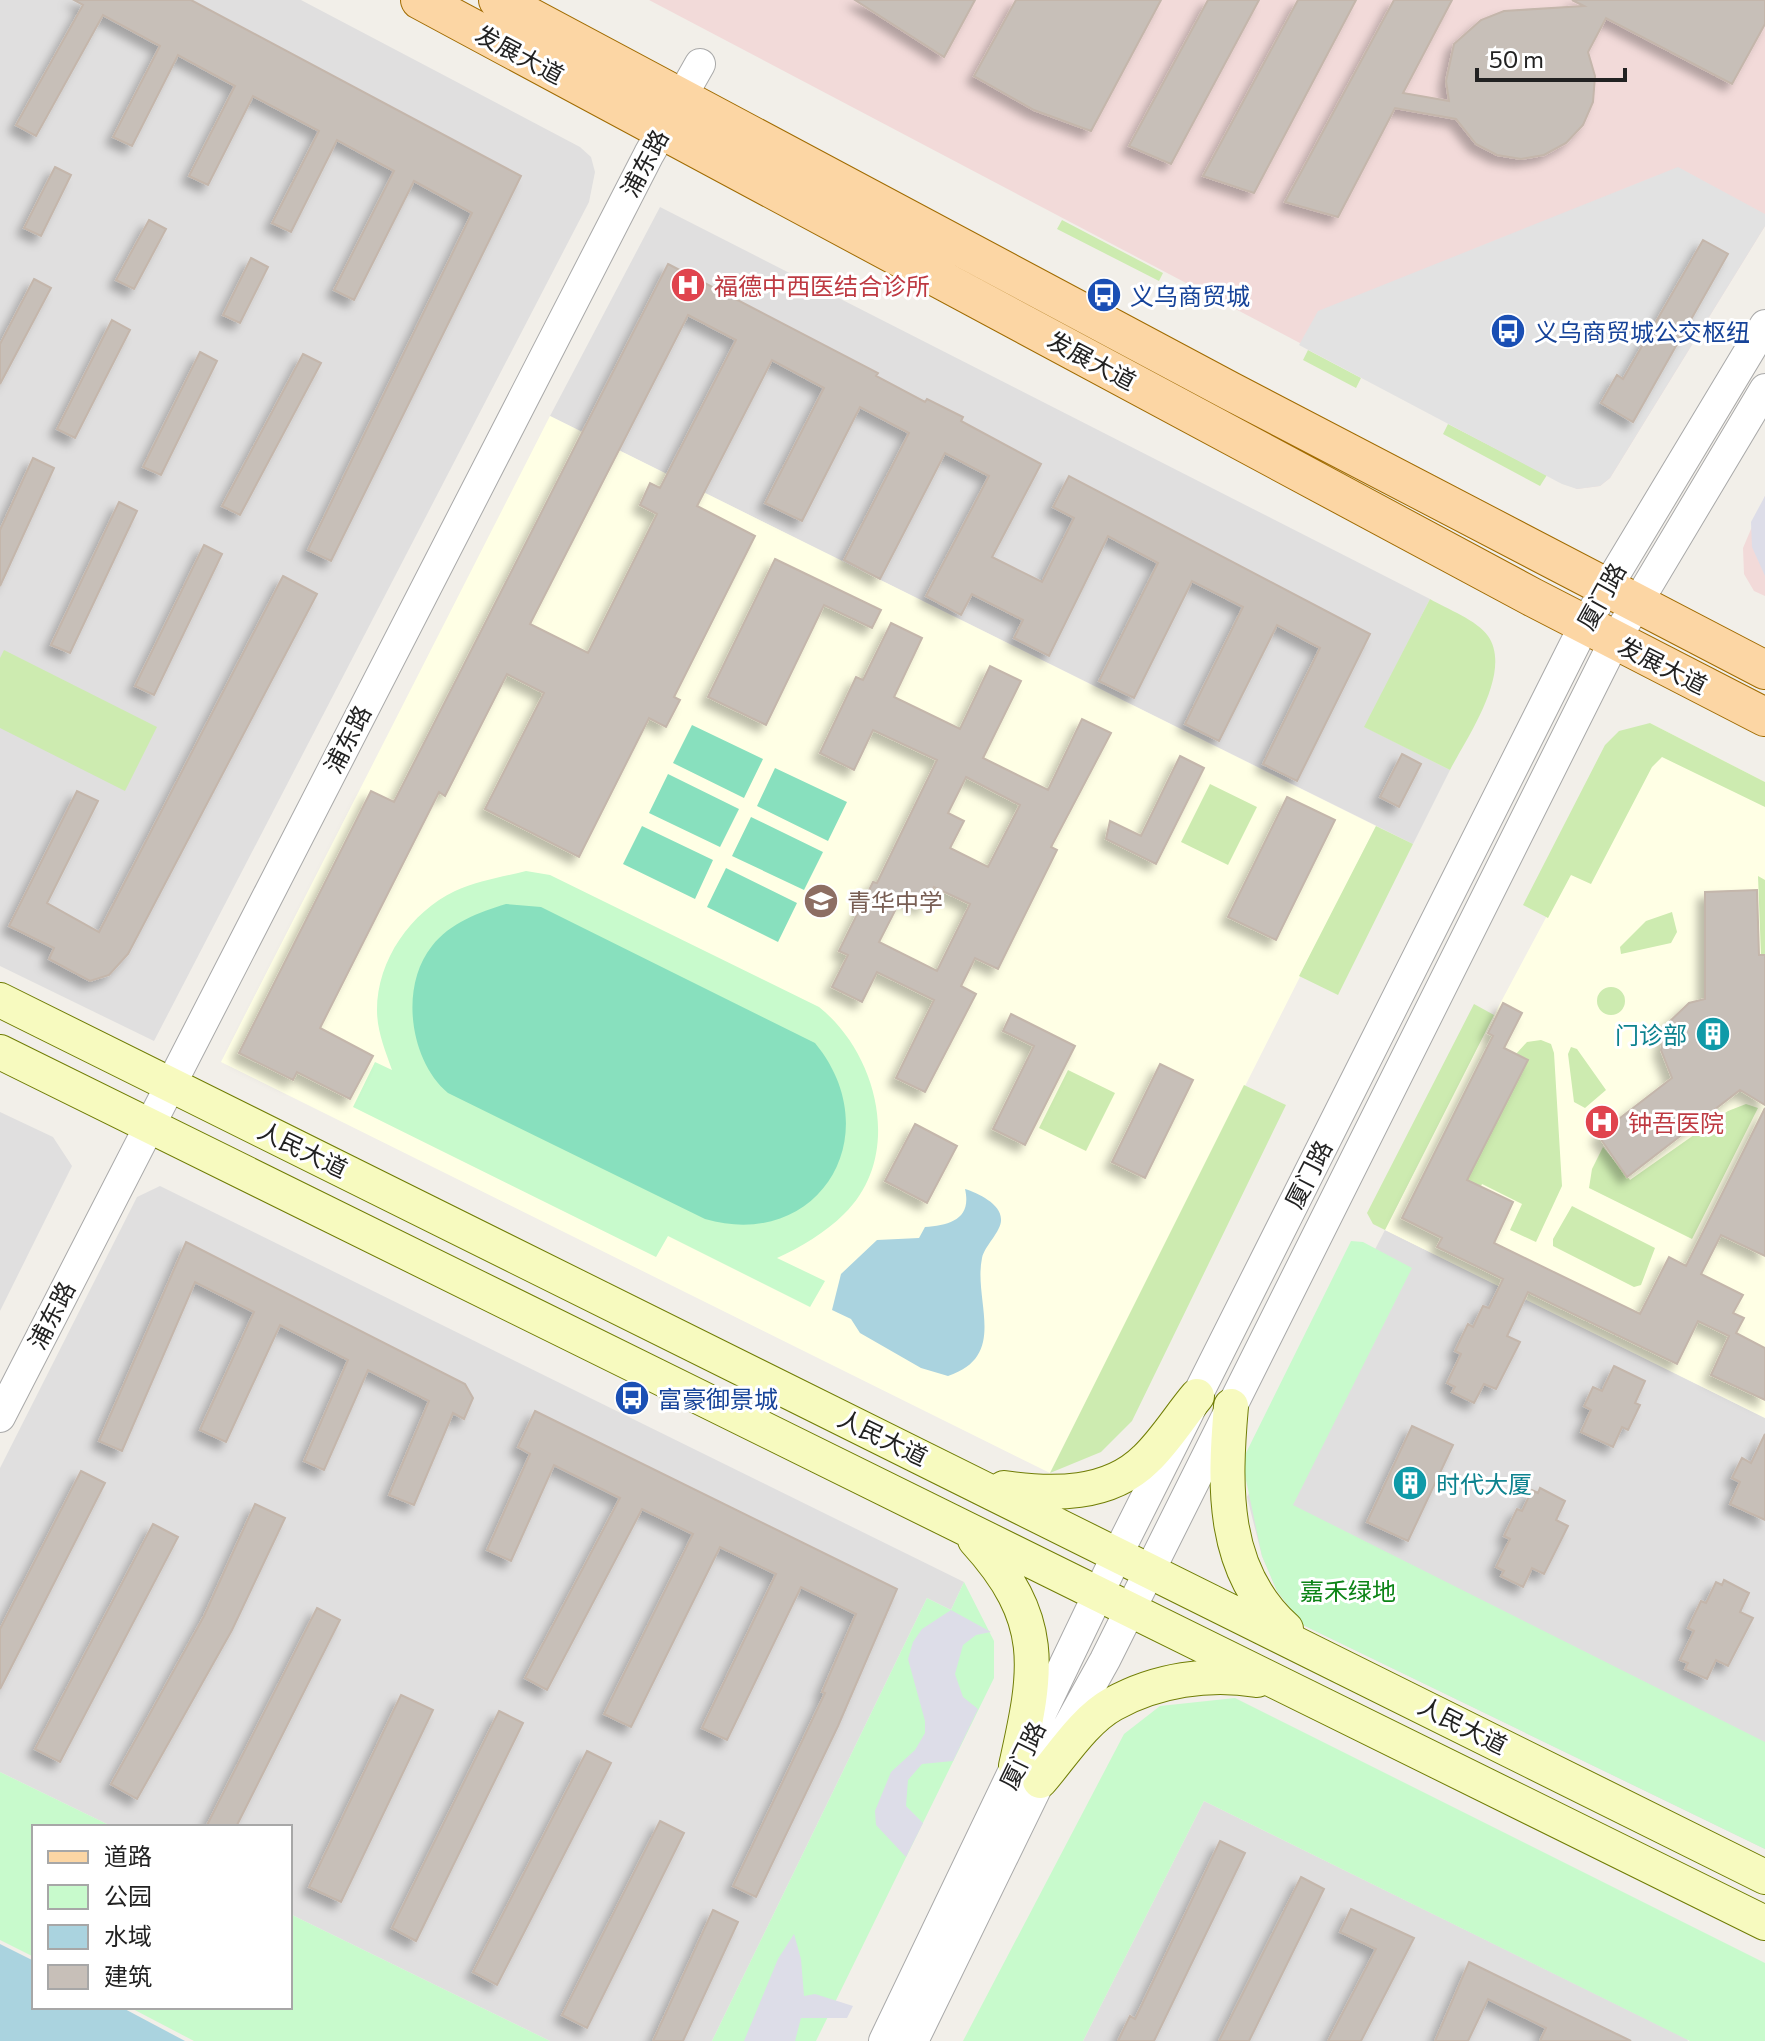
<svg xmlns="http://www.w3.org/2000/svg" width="1765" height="2041" font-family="Commissioner,'Noto Sans SC',sans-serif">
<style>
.residential{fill:#e0dfdf}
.commercial{fill:#f2dad9}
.education{fill:#ffffe5}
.grass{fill:#cdebb0}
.park{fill:#c8facc}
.pitch{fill:#88e0be}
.parking{fill:#e2e2e2}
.plaza{fill:#dddde8}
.water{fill:#aad3df}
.building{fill:#c7bfb8;stroke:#c4b6ab;stroke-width:2;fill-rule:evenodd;filter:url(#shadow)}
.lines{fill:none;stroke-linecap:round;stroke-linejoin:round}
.tertiary-casing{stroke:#a9a9a9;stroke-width:32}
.secondary-casing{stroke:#707d05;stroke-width:36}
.primary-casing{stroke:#a06b00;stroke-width:40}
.tertiary{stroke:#fff;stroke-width:30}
.secondary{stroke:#f7fabf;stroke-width:34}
.primary{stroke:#fcd6a4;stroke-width:38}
.labels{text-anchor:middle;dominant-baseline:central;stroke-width:6;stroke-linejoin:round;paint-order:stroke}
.street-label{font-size:24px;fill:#222;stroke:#fff}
.health-label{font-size:24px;fill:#be3a42;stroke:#fff;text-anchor:start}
.transit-label{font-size:24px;fill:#164399;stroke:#fff;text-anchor:start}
.education-label{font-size:24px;fill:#785e54;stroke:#fff;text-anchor:start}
.culture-label{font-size:24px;fill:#0d838f;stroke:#fff;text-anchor:end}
.park-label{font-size:24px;fill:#0c8416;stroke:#fff}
</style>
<defs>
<filter id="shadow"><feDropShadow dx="-7" dy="7" stdDeviation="4" flood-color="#0004"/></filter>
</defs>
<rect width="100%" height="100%" fill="#f2efe9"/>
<path class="residential" d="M0,0h301l279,147 11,10 4,15 -6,30 -435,839 -154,-75z
M660,207l770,392 -65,128 85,43 -37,74 -863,-428z
M0,1112l53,25 19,29 -72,145z
M160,1186l804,396 -13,28 -24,-12 -215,443h-162l-260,-127v-87h-177l-113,-55v-304l137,-271z
M1385,1230l380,188v431l-462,-224 -26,-34 -15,-35 -15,-59z
M1204,1801l483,238 1,2h-605z"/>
<path class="commercial" d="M649,0h1116v226l-155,252 -10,8 -23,3z
M1765,496v100l-11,-5 -10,-17 -1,-26z"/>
<path class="education" d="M550,416l826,410 -326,647 -829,-411z
M1650,723l115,59v636l-380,-188 109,-215z"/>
<path class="grass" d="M1062,220l101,53 -4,8 -102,-52z
M1308,350l53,28 -5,10 -53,-28z
M1448,424l99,51 -7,11 -97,-52z
M1430,599c17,10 47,21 58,37 25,36 -21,101 -38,134l-86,-43z
M4,650l153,77 -32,64 -125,-63v-70z
M1650,723l115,59v25l-103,-50 -10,10 -61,117 -20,-9 -23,43 -25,-13 82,-160 14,-14z
M1210,784l47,23 -29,58 -47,-23z
M1376,826l37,18 -75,151 -39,-19z
M1758,876l7,4v75h-4z
M1672,912l5,20 -6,11 -50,11 -1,-7 26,-26z
M1597 1001a14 14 0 1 1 28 0a14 14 0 1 1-28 0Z
M1474,1004l20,11 -109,215 -12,-6 -6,-11z
M1541,1040l10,4 3,9 8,133 -26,56 -26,-12 12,-26 -40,-20 -10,21 -14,-7 70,-138 -12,-6 11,-12z
M1571,1047l6,2 29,41 -21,18 -11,-6 -6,-48z
M1068,1070l47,23 -29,58 -47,-23z
M1244,1085l42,20 -154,316 -31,31 -51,21z
M1746,1104l12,4 -66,131 -103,-51 3,-19 11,-22 27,33 98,-69z
M1572,1206l83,42 -14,37 -7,2 -81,-41v-7z"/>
<path class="park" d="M526,871l24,4 269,132c59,47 85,149 25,207 -19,19 -43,33 -67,44l48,23 -15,26 -142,-71 -12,21 -303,-150 22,-45 17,8c-7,-20 -15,-39 -15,-60 0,-50 34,-98 78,-119 22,-10 47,-14 71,-20z
M1351,1241l12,1 49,26 -119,237 472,237v107l-462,-224 -26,-34 -15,-35 -20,-95z
M964,1582l30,59v37l-178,363h-104l215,-443 24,12z
M1235,1698l530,265v78h-75l-486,-240 -121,240h-120l161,-307 36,-28z
M0,1772l113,55h-79v130l-34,-17z
M290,1914l260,127h-356l-65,-34h161z"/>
<path class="pitch" d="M692,725l71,34 -19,39 -71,-35z
M775,768l72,34 -19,39 -71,-35z
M668,774l71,35 -19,38 -71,-34z
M751,817l72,35 -19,38 -72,-34z
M642,826l71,34 -18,39 -72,-35z
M726,868l71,35 -19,39 -71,-35z
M506,904l35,3 274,136c75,91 4,209 -110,176l-257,-126c-38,-32 -49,-106 -16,-147 18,-23 47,-34 74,-42z"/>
<path class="parking" d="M1678,167l87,47v12l-155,252 -10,8 -23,3 -15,-5 -263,-139 19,-34z"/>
<path class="plaza" d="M1765,496v80l-13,-29 -1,-25z
M951,1610l40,22 -15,3 -13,10 -8,29 8,23 15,12 -25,52 -31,3 -14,16 -2,26 17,17 -17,34 -30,-32 -1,-14 16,-39 24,-22 10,-17v-12l-17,-62 5,-17 9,-13z
M794,1934l7,25 3,37 11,-2 38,12 -6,12h-46l-6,23h-51l34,-82z"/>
<path class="water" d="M965,1189c13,4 36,15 36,30 1,12 -16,26 -19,39 -9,43 27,98 -34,118l-27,-8 -61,-35 -9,-14 -19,-9 9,-36 36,-34 42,-2 6,-11c25,-2 47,-8 40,-38z
M0,1944l34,17v46h87l64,34h-185z"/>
<path class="building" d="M74,0h117l330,176 -190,385 -23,-11 164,-337 -58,-32 -60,119 -20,-10 60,-119 -57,-31 -46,92 -19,-9 47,-92 -66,-35 -45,89 -19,-9 46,-90 -57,-31 -46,91 -19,-9 47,-91 -57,-31 -67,121 -20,-11 67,-120z
M855,0h120l-31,57z
M1016,0h145l-70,131 -57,-21 -60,-34z
M1208,0h51l-88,164 -42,-18z
M1298,0h58l-102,193 -51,-17z
M1394,0h58l-49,93 46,8 -3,-20 8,-37 27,-24 23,-9 80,-5 -12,-6h193v24l-33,60 -126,-66 -18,34 7,24 -2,26 -10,23 -17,18 -22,12 -23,4 -24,-4 -21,-11 -20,-25 -61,-11 -57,109 -53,-15z
M55,167l16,8 -30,61 -17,-8z
M149,220l17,9 -32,60 -18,-9z
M1703,240l25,14 -95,168 -32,-19 16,-28 6,4z
M251,258l17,9 -28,56 -17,-8z
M668,264l210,109 -2,3 49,26 2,-3 36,18 -2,4 80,43 -49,93 50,25 32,-64 -21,-11 16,-31 301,158 -73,147 -34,-17 57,-116 -43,-23 -58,116 -34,-17 58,-117 -51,-26 -58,117 -35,-17 59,-118 -50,-27 -59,120 -35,-18 9,-18 -51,-26 -11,21 -35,-19 63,-120 -44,-23 -65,126 -36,-19 65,-127 -49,-26 -58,114 -37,-18 59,-115 -52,-28 -75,146 58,30 -81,161 6,3 -14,27 -17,-9 -70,139 -94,-48 59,-116 -37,-19 -62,122 -6,-4 -119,236 53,28 -23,43 -53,-27 -4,8 -54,-27 132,-262 23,11zM688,315l48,25 -76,148 -10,-5 -10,22 17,9 -69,139 -58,-29z
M34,279l17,9 -51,96v-40z
M112,320l18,10 -55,108 -18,-9z
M200,352l17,9 -56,114 -18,-8z
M303,354l18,9 -81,152 -18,-9z
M33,458l21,10 -54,118v-56z
M119,502l18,9 -67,142 -19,-8z
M204,545l18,9 -68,141 -19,-9z
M775,559l106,51 -9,18 -48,-23 -58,120 -58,-28z
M283,576l34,18 -189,360 -19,21 -19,6 -41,-22 5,-11 -45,-22 68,-135 21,10 -51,102 52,29z
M891,623l31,15 -28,59 66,32 30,-63 31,15 -38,77 65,32 34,-71 29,14 -60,114 6,3 -59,119 -23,-11 -14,28 15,8 -51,98 -29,-14 38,-78 -57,-28 -15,30 -30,-15 16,-32 -9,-4 34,-69 4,1 60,-123 -64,-30 -19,40 -34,-17 36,-76 7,3zM966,777l54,28 -32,62 -38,-19 14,-27 -16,-8zM934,887l36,17 -33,67 -58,-29 23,-45 21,11z
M1402,754l19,10 -22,43 -19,-10z
M1180,756l24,12 -48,96 -50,-25 4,-18 31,15z
M1287,797l48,23 -59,120 -48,-23z
M1757,890l2,65h6v150l-25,-15 -113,87 -29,-42 74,-57 -11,-28 6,-26 22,-21 16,-4v-107z
M1503,1003l19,10 -18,35 24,12 -61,120 46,22 -19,41 146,71 29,-57 17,9 79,-158v148l-44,-21 -20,39 42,21 -10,18 11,5 -8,15 29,15v52l-54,-25 18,-39 -31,-15 -21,43 -149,-72 -21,44 13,6 -24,47 -12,-5 -10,19 -22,-11 3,-5 -8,-4 14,-29 -6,-3 13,-27 5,3 10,-21 6,2 14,-29 -66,-32 5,-9 -40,-20 91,-182 -5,-3z
M1011,1014l64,32 -50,99 -32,-16 41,-83 -31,-15z
M1160,1064l33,16 -48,98 -33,-16z
M915,1124l42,22 -30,57 -42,-22z
M186,1242l279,142 8,14 -9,21 -11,-6 -39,92 -25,-10 40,-94 -61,-31 -44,100 -20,-9 44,-101 -68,-35 -54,117 -26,-12 54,-118 -59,-30 -73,169 -23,-10z
M1614,1366l31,15 -10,22 5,2 -12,25 -6,-3 -9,20 -32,-15 10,-22 -7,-4 9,-19 9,4z
M535,1411l362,178 -59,137 -82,171 -23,-11 92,-193 -3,-1 34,-78 -55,-27 -74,153 -25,-12 74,-154 -56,-27 -89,180 -27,-13 89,-180 -51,-25 -95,181 -22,-12 95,-180 -66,-33 -43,96 -24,-11 43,-96 -12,-7z
M1412,1426l41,19 -45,96 -41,-19z
M1765,1434v86l-35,-16 10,-22 -8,-4 10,-20 9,5z
M81,1471l24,12 -105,206v-60z
M1540,1488l25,13 -9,19 12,6 -24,48 -12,-6 -9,19 -22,-11 3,-5 -8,-4 14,-28 -6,-3 13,-27 5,2 10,-21 6,3z
M255,1504l30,14 -53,112 -95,169 -26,-15 93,-168z
M153,1524l25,13 -118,225 -25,-13z
M1724,1580l25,13 -9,19 13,6 -25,48 -12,-6 -9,19 -22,-10 3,-6 -8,-3 14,-29 -6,-3 13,-27 5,2 10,-21 6,3z
M317,1608l23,12 -104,207h-30z
M401,1695l32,15 -92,192 -32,-15z
M499,1711l24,12 -107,218 -24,-13z
M587,1751l24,12 -114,222 -24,-13z
M660,1821l24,12 -97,195 -25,-13z
M1220,1841l25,12 -91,188h-36l12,-25 5,3z
M1301,1877l23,12 -75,152h-30z
M1351,1909l63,29 -53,103h-33l48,-92 -36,-17z
M713,1910l25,12 -55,119h-30z
M1469,1962l162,79h-91l6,-13 -58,-29 -20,42h-33z"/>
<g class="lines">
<g class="tertiary-casing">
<path id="tertiary" d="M0,1417l649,-1263 51,-90
M884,2041l234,-488 467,-929 180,-299
M913,2041l142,-291 50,-90 510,-1020 150,-251"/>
</g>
<g class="secondary-casing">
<path id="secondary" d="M0,1000l1765,877
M0,1052l1765,871
M1231,1406c-7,80 -10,165 55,223
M1004,1488c48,7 105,8 142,-29 19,-18 34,-43 51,-63
M975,1540c72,79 63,128 41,226
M1040,1781c21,-24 44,-61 73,-77 43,-24 96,-32 144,-24"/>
</g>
<g class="primary-casing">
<path id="primary" d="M420,0l1112,597 233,120
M498,0l732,391 535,279"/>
</g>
<use href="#tertiary" class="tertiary"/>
<use href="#secondary" class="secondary"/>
<use href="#primary" class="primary"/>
</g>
<defs>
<g id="hospital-disc" transform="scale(1.8)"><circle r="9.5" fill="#e0444e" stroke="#fff"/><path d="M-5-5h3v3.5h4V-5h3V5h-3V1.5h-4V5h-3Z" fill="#fff"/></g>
<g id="bus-disc" transform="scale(1.8)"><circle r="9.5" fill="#1a4fb4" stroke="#fff"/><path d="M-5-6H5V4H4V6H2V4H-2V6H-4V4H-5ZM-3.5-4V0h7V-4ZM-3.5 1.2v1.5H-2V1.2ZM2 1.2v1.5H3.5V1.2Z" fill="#fff"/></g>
<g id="school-disc" transform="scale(1.8)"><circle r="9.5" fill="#8d6e63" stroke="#fff"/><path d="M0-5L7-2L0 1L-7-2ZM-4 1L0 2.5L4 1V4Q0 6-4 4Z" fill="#fff"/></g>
<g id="building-disc" transform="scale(1.8)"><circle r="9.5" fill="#0f9aa8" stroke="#fff"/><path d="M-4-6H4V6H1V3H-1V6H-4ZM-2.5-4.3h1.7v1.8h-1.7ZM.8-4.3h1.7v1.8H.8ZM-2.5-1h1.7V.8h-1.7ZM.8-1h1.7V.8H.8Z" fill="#fff"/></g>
</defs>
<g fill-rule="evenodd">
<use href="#hospital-disc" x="688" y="285"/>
<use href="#bus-disc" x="1104" y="295"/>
<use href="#bus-disc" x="1508" y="331"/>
<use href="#school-disc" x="821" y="901"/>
<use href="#building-disc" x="1713" y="1034"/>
<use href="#hospital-disc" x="1602" y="1122"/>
<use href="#bus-disc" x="632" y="1398"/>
<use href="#building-disc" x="1410" y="1483"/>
</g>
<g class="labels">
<g class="street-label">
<text transform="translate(520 54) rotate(28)">发展大道</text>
<text transform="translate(644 163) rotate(-62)">浦东路</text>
<text transform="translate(1092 360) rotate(28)">发展大道</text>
<text transform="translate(1601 596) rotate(-61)">厦门路</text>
<text transform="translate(1663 665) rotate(27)">发展大道</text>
<text transform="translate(347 739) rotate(-63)">浦东路</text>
<text transform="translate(303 1149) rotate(26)">人民大道</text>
<text transform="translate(1308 1174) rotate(-63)">厦门路</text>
<text transform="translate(51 1315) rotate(-63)">浦东路</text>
<text transform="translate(883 1437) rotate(26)">人民大道</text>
<text transform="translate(1463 1725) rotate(27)">人民大道</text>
<text transform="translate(1022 1755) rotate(-64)">厦门路</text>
</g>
<g class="health-label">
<text x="714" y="285">福德中西医结合诊所</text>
<text x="1628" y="1122">钟吾医院</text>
</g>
<g class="transit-label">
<text x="1130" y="295">义乌商贸城</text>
<text x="1534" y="331">义乌商贸城公交枢纽</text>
<text x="658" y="1398">富豪御景城</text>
</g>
<g class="education-label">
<text x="847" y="901">青华中学</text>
</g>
<g class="culture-label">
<text x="1687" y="1034">门诊部</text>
<text x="1436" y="1483" text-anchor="start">时代大厦</text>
</g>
<g class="park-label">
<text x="1348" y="1590">嘉禾绿地</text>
</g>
</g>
<rect x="32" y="1825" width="260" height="184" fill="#ffffff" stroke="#a7a7a7" stroke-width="2"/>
<rect x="48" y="1851" width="40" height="12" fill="#fcd6a4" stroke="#a7a7a7" stroke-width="2"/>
<text x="104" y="1865" font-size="24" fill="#222222">道路</text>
<rect x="48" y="1885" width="40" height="24" fill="#c8facc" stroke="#a7a7a7" stroke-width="2"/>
<text x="104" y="1905" font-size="24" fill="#222222">公园</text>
<rect x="48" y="1925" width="40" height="24" fill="#aad3df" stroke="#a7a7a7" stroke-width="2"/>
<text x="104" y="1945" font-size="24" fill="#222222">水域</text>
<rect x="48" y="1965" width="40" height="24" fill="#c7bfb8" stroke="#a7a7a7" stroke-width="2"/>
<text x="104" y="1985" font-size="24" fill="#222222">建筑</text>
<path d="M1477 68v12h148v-12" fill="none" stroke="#222222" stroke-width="4"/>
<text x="1489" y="68" font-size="24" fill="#222222" stroke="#ffffff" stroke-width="6" paint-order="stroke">50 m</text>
</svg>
